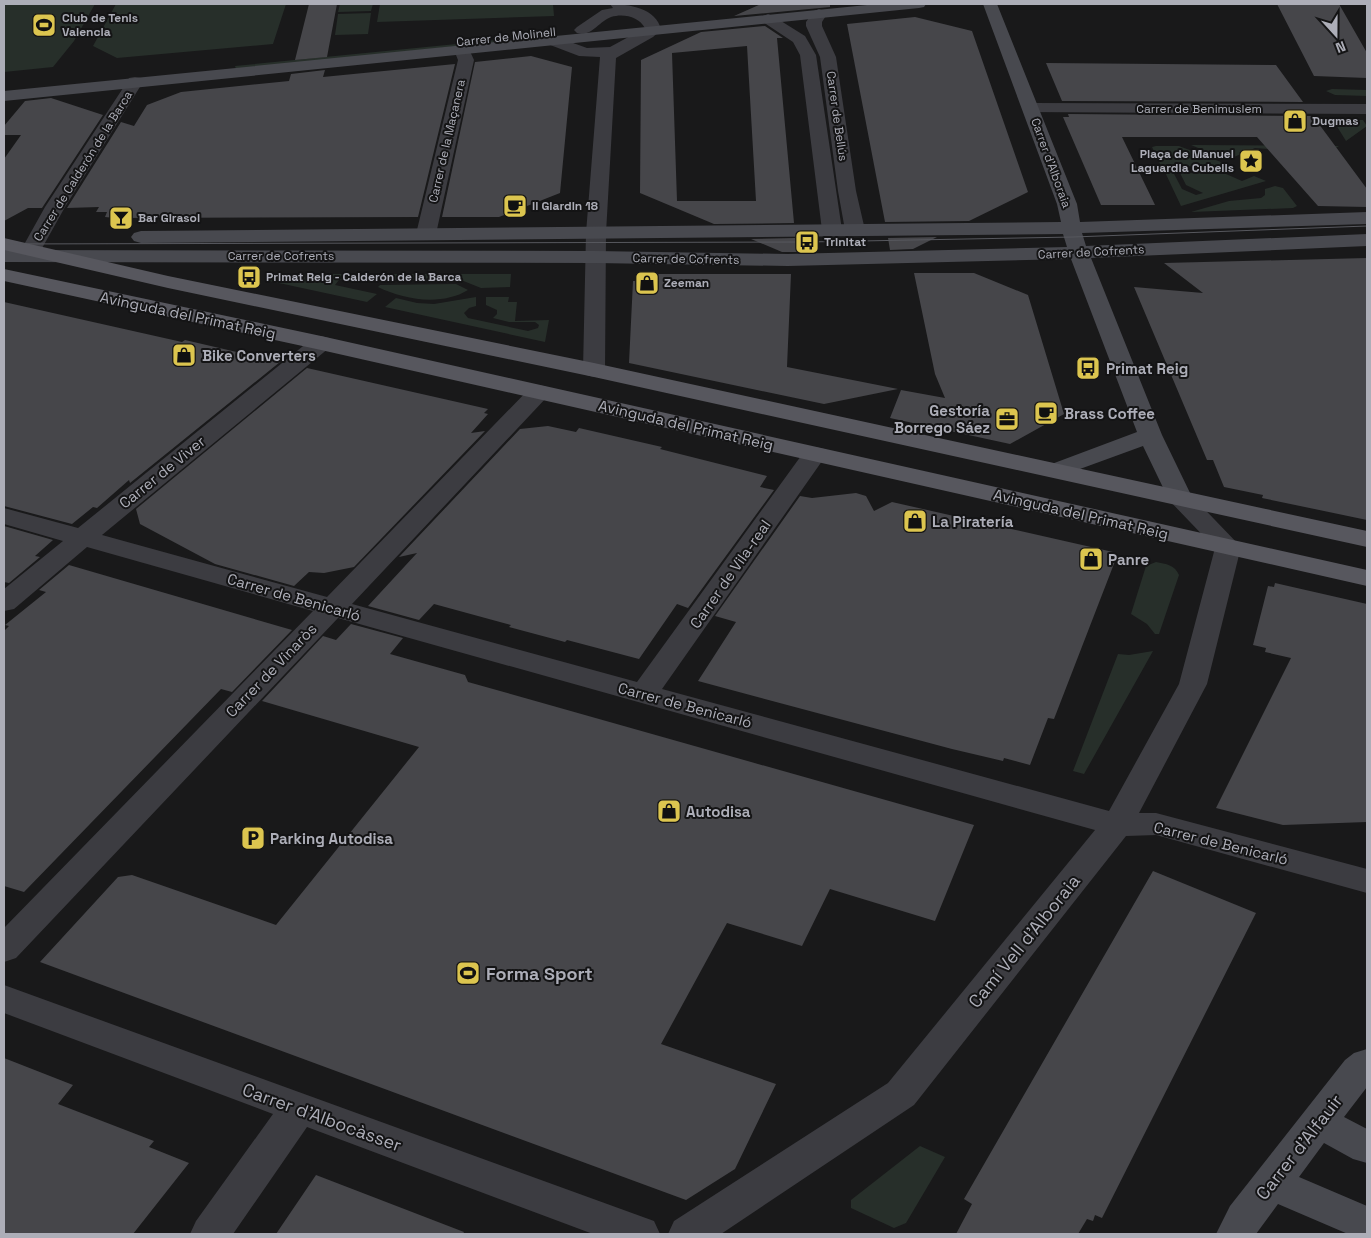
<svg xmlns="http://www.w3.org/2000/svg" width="1371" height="1238" font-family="'Space Grotesk',sans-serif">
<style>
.green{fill:#272f2a}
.building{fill:#46464a;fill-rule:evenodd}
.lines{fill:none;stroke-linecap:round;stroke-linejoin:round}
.street{fill:#3c3c41;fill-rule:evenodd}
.secondary{fill:#48494f;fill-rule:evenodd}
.primary{fill:#57575e;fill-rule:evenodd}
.tram{stroke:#57585e;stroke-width:1}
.labels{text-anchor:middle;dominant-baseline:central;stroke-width:4;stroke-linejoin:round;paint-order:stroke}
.far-poi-label{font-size:12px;font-weight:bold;fill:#adaeb8;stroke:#141415;text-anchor:start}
.far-street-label{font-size:12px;fill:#adaeb8;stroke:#141415}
.street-label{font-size:15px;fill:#adaeb8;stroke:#141415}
.poi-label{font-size:15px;font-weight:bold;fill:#adaeb8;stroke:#141415;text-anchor:start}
.near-street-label{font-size:18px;fill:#adaeb8;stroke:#141415}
.near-poi-label{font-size:18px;font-weight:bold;fill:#adaeb8;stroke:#141415;text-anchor:start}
</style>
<rect width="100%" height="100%" fill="#19191a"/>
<path class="green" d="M4,4h91l-21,37 -21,26 -49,5z
M116,4h170l-13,40 -156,14 -24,-12z
M340,4h33l-2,7 -33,1z
M380,4h173l1,12 -177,6z
M371,13l-3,21 -33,1 3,-21z
M497,40l1,2 -262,27 -1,-3z
M1332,89l35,1v6l-32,-1 -9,-4z
M1333,120h30l4,6 -21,15z
M1191,145l148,1 -12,7 -72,-5 -28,12z
M1156,146h23l55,21 -73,-1 -9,-19z
M1164,170h8l10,19 14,6 7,-2 -17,-8 -6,-12 46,1 16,7 12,-5 12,5 -85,25z
M1275,186l8,2 14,18 -4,2 -102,4 38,-11 32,-3 4,-3v-6z
M265,274h246l-1,13 -29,1 -20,-8h-122l-4,5 42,9 -10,8 -102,-22z
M380,285l76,-1 12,6c-26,16 -64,10 -90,-3z
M476,297v9l-7,2 -5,5 4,5 60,13 10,-3 1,-3 -4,-3h-26l-16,-4 4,-4v-4l-11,-5v-8h23l-1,5h9l-2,19 34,-1 -4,22 -160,-35 11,-9 21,5 17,1z
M1156,562c10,2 19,3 23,13l-20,59h-4l-8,-10 -16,-10 15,-48z
M1153,651l-69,123 -11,-3 45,-117 11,1z
M920,1146l25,11 -39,66 -12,5 -43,-20v-8z"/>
<path class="building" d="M309,4h28l-10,53 -32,3z
M761,4h69v3l-96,9z
M1277,4h62l28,49v25l-53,-2z
M915,17l57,14 56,161 -59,29 -84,1 -38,-198z
M765,26l18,12h-6l17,185 -80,1 -74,-31 1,-133 60,-28zM747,46l9,155h-79l-5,-148z
M531,56l41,11 -12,126 -61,24h-57l33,-155z
M1046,63l230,2 27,37 -241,-1z
M455,64l-37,153 -303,1 -10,-1 2,-5h-11l3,-5 -32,1 54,-86 13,4 13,-21 34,-13 108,-11 2,-7 34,-4 -2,7z
M51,98l52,17 -61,93h-14l-24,13v-62l17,-24h-17v-9l21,-25z
M1068,114l245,2 54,73v18l-49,-1 -61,-69h-135l33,68h-54l-38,-88h6z
M937,237l-24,12 -23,1 -2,-12z
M795,238l2,14h-15l-31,-13z
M1367,258v262l-105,-22 1,-3 -39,-8 -11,-27h-6l-73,-173 69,6 -39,-30z
M914,273h60l54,22 36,119 -54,30 -120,-26 11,-28 44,8 -10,-24z
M652,274h139l-4,93 111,22 -74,15 -195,-41 4,-82h4v-6h15z
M4,302l178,40 3,-2 95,22 -150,121 -1,-3 -32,28 -4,-1 -21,17 -68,-18z
M307,368l181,41 -4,4 4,1 -17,19 14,-2 -131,136 -30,6 -15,-1 -15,14 -79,-22 -75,-40 -4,-15z
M548,426l28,6 3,-4 83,19 -2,2 107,27 -7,11 14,3 -86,118 -11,-4 -38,55 -72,-19 -2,2 -56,-15 2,-2 -77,-21 -15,16 -51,-14 49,-53 -18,4 121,-128z
M856,493l10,3 8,15 18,-9 221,50 -1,2 5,2 -63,163 -6,-1 -18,47 -26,-7 -1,3 -51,-12 -254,-68 38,-59 -21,-6 85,-120 12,2z
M4,526l49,14 -18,16 5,1 -31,26 -5,-1z
M69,565l223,65 -60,62 -11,-3 -197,203 -20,-6v-255l5,-5 -4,-1 41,-33 -7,-2z
M1275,583l92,21v218l-84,3 -67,-17 75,-150 -26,-6 1,-4 -13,-3 15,-59 6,1z
M351,624l52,14 -13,16 75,21 3,7 506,143 -39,96 -105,-32 -28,57 -75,-23 -66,121 115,40 -41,85 -49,31 -646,-238 78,-85 14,-2 144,50 143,-178 -157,-46 61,-65 13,4z
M1153,871l103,42 -154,305 -7,-3 -2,6 -6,-2 -9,15h-122l16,-30 -8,-5z
M4,1058l69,27 -15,19 96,37 -5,6 40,16 -56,71h-129z
M316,1175l148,57 -1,2h-187z"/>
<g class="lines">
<path class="street" d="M610,4c18,0 47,4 51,26l-8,7 -37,21 -10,175 -1,137 -3,5 -8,2 -8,-2 -3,-5 3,-137 14,-176 -21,-1 -34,-13 -2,-3 2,-3 6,-2 36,13 23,-1 35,-19c-6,-11 -21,-15 -34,-11 -13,5 -19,20 -34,16l-3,-3 3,-3 25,-17 11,-2z
M819,9l5,2 3,3 -5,8v4l14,31 20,134 9,39 -3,4 -7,2 -7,-2 -3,-4 -7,-39 -18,-134 -14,-31v-4l8,-11z
M768,14l5,2 32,20 11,19 26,175 -3,4 -7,2 -7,-2 -3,-4 -22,-175 -7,-13 -30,-20 -3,-3 3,-3z
M462,45l6,2 6,13 -38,174 -3,4 -7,2 -7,-2 -3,-4 42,-174 -4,-10 2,-3z
M135,77l6,1 2,4 -78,125 -24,43 -3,4 -7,2 -7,-2 -3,-4 24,-43 82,-125 2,-4z
M1031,103l336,1v10l-342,-2 -3,-4 3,-4z
M321,336l8,2 3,5 -3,5 -227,187 225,62 204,-210 8,-2 8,2 3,5 -3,5 -195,207 285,78 169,-233 9,-2 9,2 3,5 -165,235 447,122 70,-127 36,-136 -49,-51 4,-5 9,-3 9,3 53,55 -34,137 -68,129h17l211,56v24l-211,-58 -30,1 -212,269 -193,129h-53l6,-13 214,-138 207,-253 -757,-212 -322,340 -12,4v-34l309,-317 -226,-64 -73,62 -10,2v-22l59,-48 -59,-17v-16l74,20 235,-190z
M4,985l650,236 6,13h-67l-286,-107 -74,107h-43l6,-13 77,-107 -269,-101z"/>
<path class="secondary" d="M877,4h49l-2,3 -5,1 -915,93v-10z
M983,4h14l80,200 3,18 287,-10v12l-285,9 4,13 281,-12v12l-276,12 71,177 30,62 -4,5 -9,3 -9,-3 -27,-56 -85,31 -9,-2 -3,-5 3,-5 88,-33 -66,-173 -283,7 -193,-3 -591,-1v-12l591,1 193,3 279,-7 -4,-13 -922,9 -7,-2 -3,-4 3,-4 7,-2 920,-9 -4,-18z
M1367,1049v38l-23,30 23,12v34l-14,-4 -29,-16 -25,34 68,29v28h-19l-70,-30 -22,30h-40l14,-28 115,-146 9,-7z"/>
<path class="primary" d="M4,238l164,38 426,87 773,168v16l-773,-170 -426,-89 -164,-38z
M4,269l317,67 1046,234v16l-1046,-236 -317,-69z"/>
<path class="tram" d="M4,244l803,-2 266,-5 294,-11"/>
</g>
<defs>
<g id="stadium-square" transform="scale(1.25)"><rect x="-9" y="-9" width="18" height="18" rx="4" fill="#dcc54f" stroke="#141415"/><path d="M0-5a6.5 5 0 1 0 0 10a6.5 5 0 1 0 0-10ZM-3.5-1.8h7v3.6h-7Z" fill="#111"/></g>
<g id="shop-square" transform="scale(1.25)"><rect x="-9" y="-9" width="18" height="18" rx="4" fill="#dcc54f" stroke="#141415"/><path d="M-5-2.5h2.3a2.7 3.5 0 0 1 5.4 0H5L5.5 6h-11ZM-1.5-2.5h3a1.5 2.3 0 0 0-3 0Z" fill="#111"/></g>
<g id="sight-square" transform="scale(1.25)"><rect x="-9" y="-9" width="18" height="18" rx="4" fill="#dcc54f" stroke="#141415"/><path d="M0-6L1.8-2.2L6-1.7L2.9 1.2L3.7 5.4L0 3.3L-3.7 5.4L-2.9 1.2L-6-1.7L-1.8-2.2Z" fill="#111"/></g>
<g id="cafe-square" transform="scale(1.25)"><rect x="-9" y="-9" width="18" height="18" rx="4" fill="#dcc54f" stroke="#141415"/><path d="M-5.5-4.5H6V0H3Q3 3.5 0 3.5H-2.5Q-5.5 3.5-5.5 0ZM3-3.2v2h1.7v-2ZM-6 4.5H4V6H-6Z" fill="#111"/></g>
<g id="bar-square" transform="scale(1.25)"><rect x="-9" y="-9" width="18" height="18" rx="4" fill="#dcc54f" stroke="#141415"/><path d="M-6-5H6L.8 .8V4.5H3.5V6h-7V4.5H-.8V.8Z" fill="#111"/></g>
<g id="bus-square" transform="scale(1.25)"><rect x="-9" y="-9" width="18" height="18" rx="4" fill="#dcc54f" stroke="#141415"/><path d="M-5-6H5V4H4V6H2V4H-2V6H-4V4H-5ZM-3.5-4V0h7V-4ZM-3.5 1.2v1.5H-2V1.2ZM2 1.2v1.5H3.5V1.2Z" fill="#111"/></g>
<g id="office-square" transform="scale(1.25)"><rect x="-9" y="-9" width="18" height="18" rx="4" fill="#dcc54f" stroke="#141415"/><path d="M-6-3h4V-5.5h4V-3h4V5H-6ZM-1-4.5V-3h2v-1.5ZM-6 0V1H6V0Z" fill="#111"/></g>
<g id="parking-square" transform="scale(1.25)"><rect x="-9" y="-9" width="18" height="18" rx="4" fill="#dcc54f" stroke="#141415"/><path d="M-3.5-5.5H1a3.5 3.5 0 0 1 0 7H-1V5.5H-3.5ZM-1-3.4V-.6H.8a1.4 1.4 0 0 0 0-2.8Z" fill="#111"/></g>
</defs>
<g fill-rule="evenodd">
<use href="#stadium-square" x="44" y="25"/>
<use href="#shop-square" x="1295" y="121"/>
<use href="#sight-square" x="1251" y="161"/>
<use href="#cafe-square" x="515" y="206"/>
<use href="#bar-square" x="121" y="218"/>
<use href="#bus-square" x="807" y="242"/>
<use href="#bus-square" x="249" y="277"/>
<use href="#shop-square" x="647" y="283"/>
<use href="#shop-square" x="184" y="355"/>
<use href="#bus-square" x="1088" y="368"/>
<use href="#cafe-square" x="1046" y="413"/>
<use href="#office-square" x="1007" y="419"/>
<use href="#shop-square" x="915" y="521"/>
<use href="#shop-square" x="1091" y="559"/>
<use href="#shop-square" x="669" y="811"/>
<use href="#parking-square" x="253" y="838"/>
<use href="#stadium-square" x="468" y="973"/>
</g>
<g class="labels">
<g class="far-poi-label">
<text x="62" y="18">Club de Tenis<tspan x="62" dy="14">Valencia</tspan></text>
<text x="1312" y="121">Dugmas</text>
<text x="1234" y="154" text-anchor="end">Plaça de Manuel<tspan x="1234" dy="14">Laguardia Cubells</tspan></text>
<text x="532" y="206">Il Giardin 18</text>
<text x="138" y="218">Bar Girasol</text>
<text x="824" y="242">Trinitat</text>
<text x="266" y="277">Primat Reig - Calderón de la Barca</text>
<text x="664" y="283">Zeeman</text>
</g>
<g class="far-street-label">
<text transform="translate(506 37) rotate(-6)">Carrer de Molinell</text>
<text x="1199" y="109">Carrer de Benimuslem</text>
<text transform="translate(837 116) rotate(82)">Carrer de Bellús</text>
<text transform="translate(447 141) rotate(-77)">Carrer de la Maçanera</text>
<text transform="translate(1051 163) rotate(70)">Carrer d'Alboraia</text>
<text transform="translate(83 166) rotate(-58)">Carrer de Calderón de la Barca</text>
<text transform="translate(1091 252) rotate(-3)">Carrer de Cofrents</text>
<text x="281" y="256">Carrer de Cofrents</text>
<text transform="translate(686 259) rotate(1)">Carrer de Cofrents</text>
</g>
<g class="street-label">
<text transform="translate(188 315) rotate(12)">Avinguda del Primat Reig</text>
<text transform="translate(686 425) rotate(13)">Avinguda del Primat Reig</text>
<text transform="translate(162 472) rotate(-39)">Carrer de Viver</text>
<text transform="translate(1081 514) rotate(13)">Avinguda del Primat Reig</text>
<text transform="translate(730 574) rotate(-55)">Carrer de Vila-real</text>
<text transform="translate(294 597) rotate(16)">Carrer de Benicarló</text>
<text transform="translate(271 670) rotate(-46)">Carrer de Vinaròs</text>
<text transform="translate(685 705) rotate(15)">Carrer de Benicarló</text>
<text transform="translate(1221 843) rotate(14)">Carrer de Benicarló</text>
</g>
<g class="poi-label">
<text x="202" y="355">Bike Converters</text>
<text x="1106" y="368">Primat Reig</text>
<text x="990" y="410" text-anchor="end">Gestoría<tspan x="990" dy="17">Borrego Sáez</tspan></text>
<text x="1064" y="413">Brass Coffee</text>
<text x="932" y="521">La Piratería</text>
<text x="1108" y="559">Panre</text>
<text x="686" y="811">Autodisa</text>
<text x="270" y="838">Parking Autodisa</text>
</g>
<g class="near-street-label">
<text transform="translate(1024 941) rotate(-51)">Camí Vell d'Alboraia</text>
<text transform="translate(322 1117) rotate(20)">Carrer d'Albocàsser</text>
<text transform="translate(1299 1147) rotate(-52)">Carrer d'Alfauir</text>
</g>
<g class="near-poi-label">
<text x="486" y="973">Forma Sport</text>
</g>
</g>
<rect width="1371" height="1238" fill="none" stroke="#adaeb8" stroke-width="10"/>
<g transform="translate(1336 35) rotate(159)" stroke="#141415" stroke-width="4" paint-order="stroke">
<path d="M0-4L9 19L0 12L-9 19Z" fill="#adaeb8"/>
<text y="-8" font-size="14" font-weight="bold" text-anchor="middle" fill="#adaeb8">N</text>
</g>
</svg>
